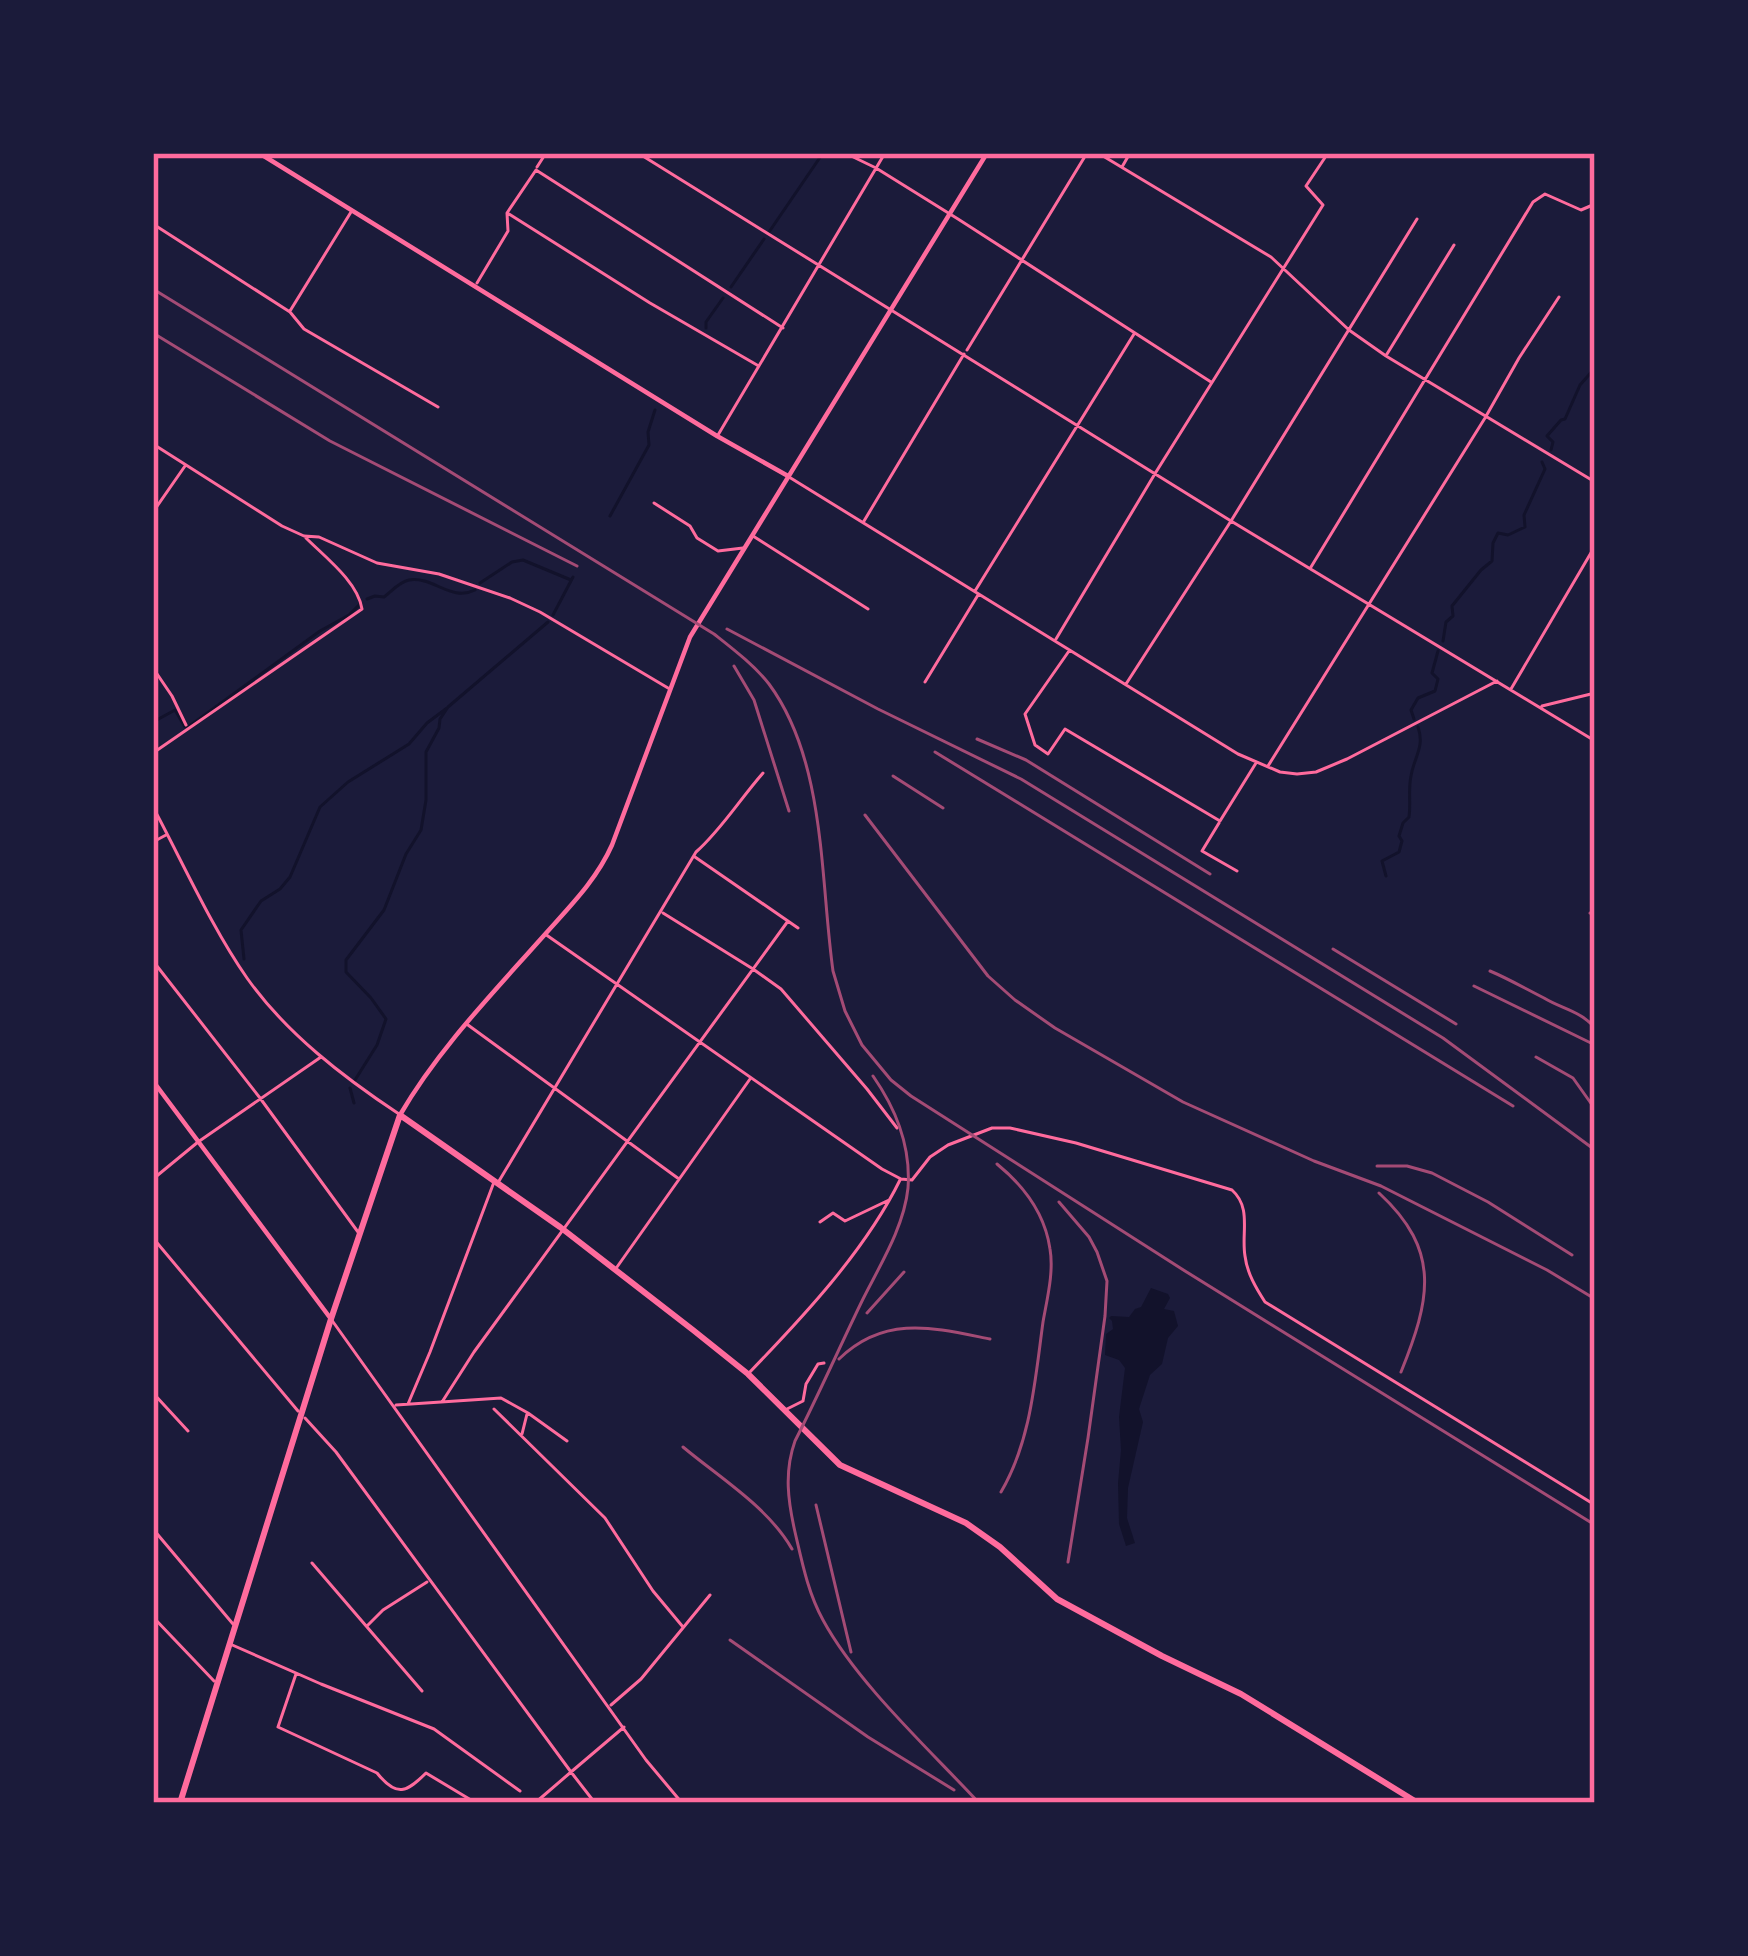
<svg xmlns="http://www.w3.org/2000/svg" width="1748" height="1956" font-family="Roboto,sans-serif">
<style>
.water{fill:#12122b}
.lines{fill:none;stroke-linecap:round;stroke-linejoin:round}
.stream{stroke:#12122b;stroke-width:3}
.minor{stroke:#ff6b9d;stroke-width:3}
.tertiary{stroke:#ff6b9d;stroke-width:4.5}
.secondary{stroke:#ff6b9d;stroke-width:4.5}
.primary{stroke:#ff6b9d;stroke-width:6}
.rail{stroke:#a44b75;stroke-width:3}
.neatline{fill:none;stroke:#ff6b9d;stroke-width:4.5}
</style>
<rect width="100%" height="100%" fill="#1b1b3a"/>
<path class="water" d="M1151,1288l17,6 2,4 -6,11 10,2 4,15 -10,12 -6,26 -12,11 -11,34 4,13 -15,66 -1,30 8,25 -9,3 -7,-22 -1,-41 3,-33 -2,-33 6,-49 -6,-8 -14,-5 1,-21 7,-5 -1,-8 -3,-3 2,-2 18,1 6,-8 6,-2z"/>
<g class="lines">
<path class="stream" d="M769,232l54,-79
M731,287l33,-48
M706,328v-6l17,-24
M1551,450l2,-8 -6,-6 14,-16 4,-1 15,-34 15,-17
M610,516l39,-71 -1,-13 7,-22
M480,583l32,-21 11,-2 48,20
M367,599l8,-3 9,1c8,-6 15,-15 25,-17 24,-4 42,22 66,10
M553,615l20,-38
M1443,641l3,-19 7,-6 -1,-10 29,-36 11,-9 1,-18 5,-10 10,2 17,-8 -1,-12 21,-46 -3,-7
M1414,719l-3,-9 7,-12 17,-7 3,-12 -6,-6 6,-22
M153,722l22,-12 10,17h3l132,-96 29,-16 11,-11
M1386,876l-4,-15 17,-9 3,-11 -3,-5 4,-13 6,-6c2,-14 -1,-27 2,-41 3,-19 14,-29 7,-49
M244,959l-3,-29 20,-29 19,-12 10,-12 30,-70 28,-25 61,-38 18,-21 20,-15
M355,1080l22,-35 9,-26 -15,-21 -25,-26v-12l38,-50 22,-56 15,-24 5,-30v-48l13,-24 1,-9 8,-12 100,-85
M350,1088l4,15"/>
<path class="minor" d="M638,153l593,368 364,220
M845,153l31,15 82,51 253,163
M1098,153l173,104 78,73 37,26 209,126
M537,167l9,-14
M1122,167l8,-14
M1595,172l-3,7 3,8
M509,214l141,89 107,62
M153,224l137,88 14,17 134,78
M477,283l31,-52 -1,-18 29,-43 247,158
M290,311l61,-99
M967,350l120,-197
M1387,354l67,-109
M718,435l167,-282
M153,444l129,82 22,10 15,1 58,26 62,11 71,24 30,14 128,76
M789,477l449,277 42,18 17,2 19,-2 31,-13 150,-78
M654,503l36,23 7,12 21,13 25,-3
M153,512l32,-46
M864,521l100,-167
M753,536l115,73
M1311,567l222,-365 12,-8 36,16 14,-6
M975,591l159,-257
M1056,639l100,-167 167,-267 -17,-19 22,-33
M1069,651l-44,63 10,31 13,9 17,-25 155,92 36,-58
M153,668l19,28 14,29
M925,682l53,-87
M1126,684l105,-163 186,-302
M1511,689l84,-143
M1542,706l53,-13
M153,753l209,-144c-4,-27 -37,-52 -56,-71
M1268,766l217,-348 34,-60 40,-61
M153,807c29,54 59,121 94,171 39,55 96,99 152,136
M1219,823l-17,28 35,20
M153,842l13,-7
M695,857l103,71
M663,913l90,56 28,20 86,100 30,39
M545,934l337,235 19,10 11,1 18,-23 18,-12 44,-17h18l66,15 156,47c20,18 9,43 13,66 2,17 11,32 20,46l330,203
M153,961l107,137 98,134
M468,1025l211,154
M153,1179l45,-37 123,-85
M499,1181l197,-329c25,-22 44,-53 67,-79
M820,1222l13,-9 12,8 44,-21
M153,1238l145,173
M617,1267l133,-188
M331,1319l315,441 36,43
M748,1374c55,-57 117,-123 152,-194
M153,1393l35,38
M442,1402l32,-50 314,-431
M408,1404l22,-52 64,-170
M396,1405l105,-7 27,15 39,28
M494,1409l111,109 48,73 30,36
M787,1409l16,-8 3,-17 12,-20 6,-1
M305,1418l31,34 235,320 53,-45
M522,1434l5,-20
M153,1529l80,95
M312,1563l110,128
M153,1617l61,64
M368,1625l15,-15 44,-28
M230,1644l91,40 113,45 86,62
M296,1674l-18,53 99,46c20,25 30,19 49,0l50,30
M611,1705l30,-26 69,-84
M535,1803l36,-31 24,31"/>
<path class="tertiary" d="M259,153l458,283 71,40"/>
<path class="secondary" d="M153,1081l178,238
M400,1115c37,-64 91,-120 139,-174 27,-31 56,-58 73,-96l78,-208 297,-484"/>
<path class="primary" d="M180,1803l151,-484 69,-204 160,112 133,103 55,44 92,91 126,58 34,24 57,52 105,57 79,38 177,109"/>
<path class="rail" d="M153,289l561,345c19,15 40,31 55,50 57,77 51,194 64,287l12,40 17,34 29,35 20,16 274,175 410,254
M153,333l177,108 247,125
M727,629l151,80 143,70 422,259 152,112
M734,666l20,34 35,111
M977,739l49,21 184,114
M935,752l578,354
M893,776l50,32
M865,815l123,161 27,24 40,28 128,74 131,59 67,25 166,84 48,29
M1590,913l5,2
M1333,949l123,75
M1490,971c19,8 36,18 54,27 18,11 37,13 51,30
M1474,986l121,59
M1536,1057l37,21 22,31
M873,1076c23,33 38,71 35,112 -4,39 -28,77 -45,111 -23,47 -44,95 -68,142 -11,31 -7,60 0,91 7,30 13,61 28,88 34,63 107,130 156,183
M997,1164c27,22 48,50 53,85 4,23 -3,50 -7,73 -8,58 -12,119 -42,170
M1377,1166h30l25,7 56,29 84,53
M1379,1193c63,58 51,107 22,179
M1059,1202l30,35 8,15 10,29 -2,35 -17,122 -20,124
M867,1313l37,-41
M839,1359c46,-45 96,-31 151,-20
M683,1447c37,31 85,60 109,102
M816,1505l35,147
M730,1640l138,97 86,53"/>
</g>
<rect width="1748" height="1956" fill="none" stroke="#1b1b3a" stroke-width="312"/>
<rect x="156" y="156" width="1436" height="1644" class="neatline"/>
</svg>
